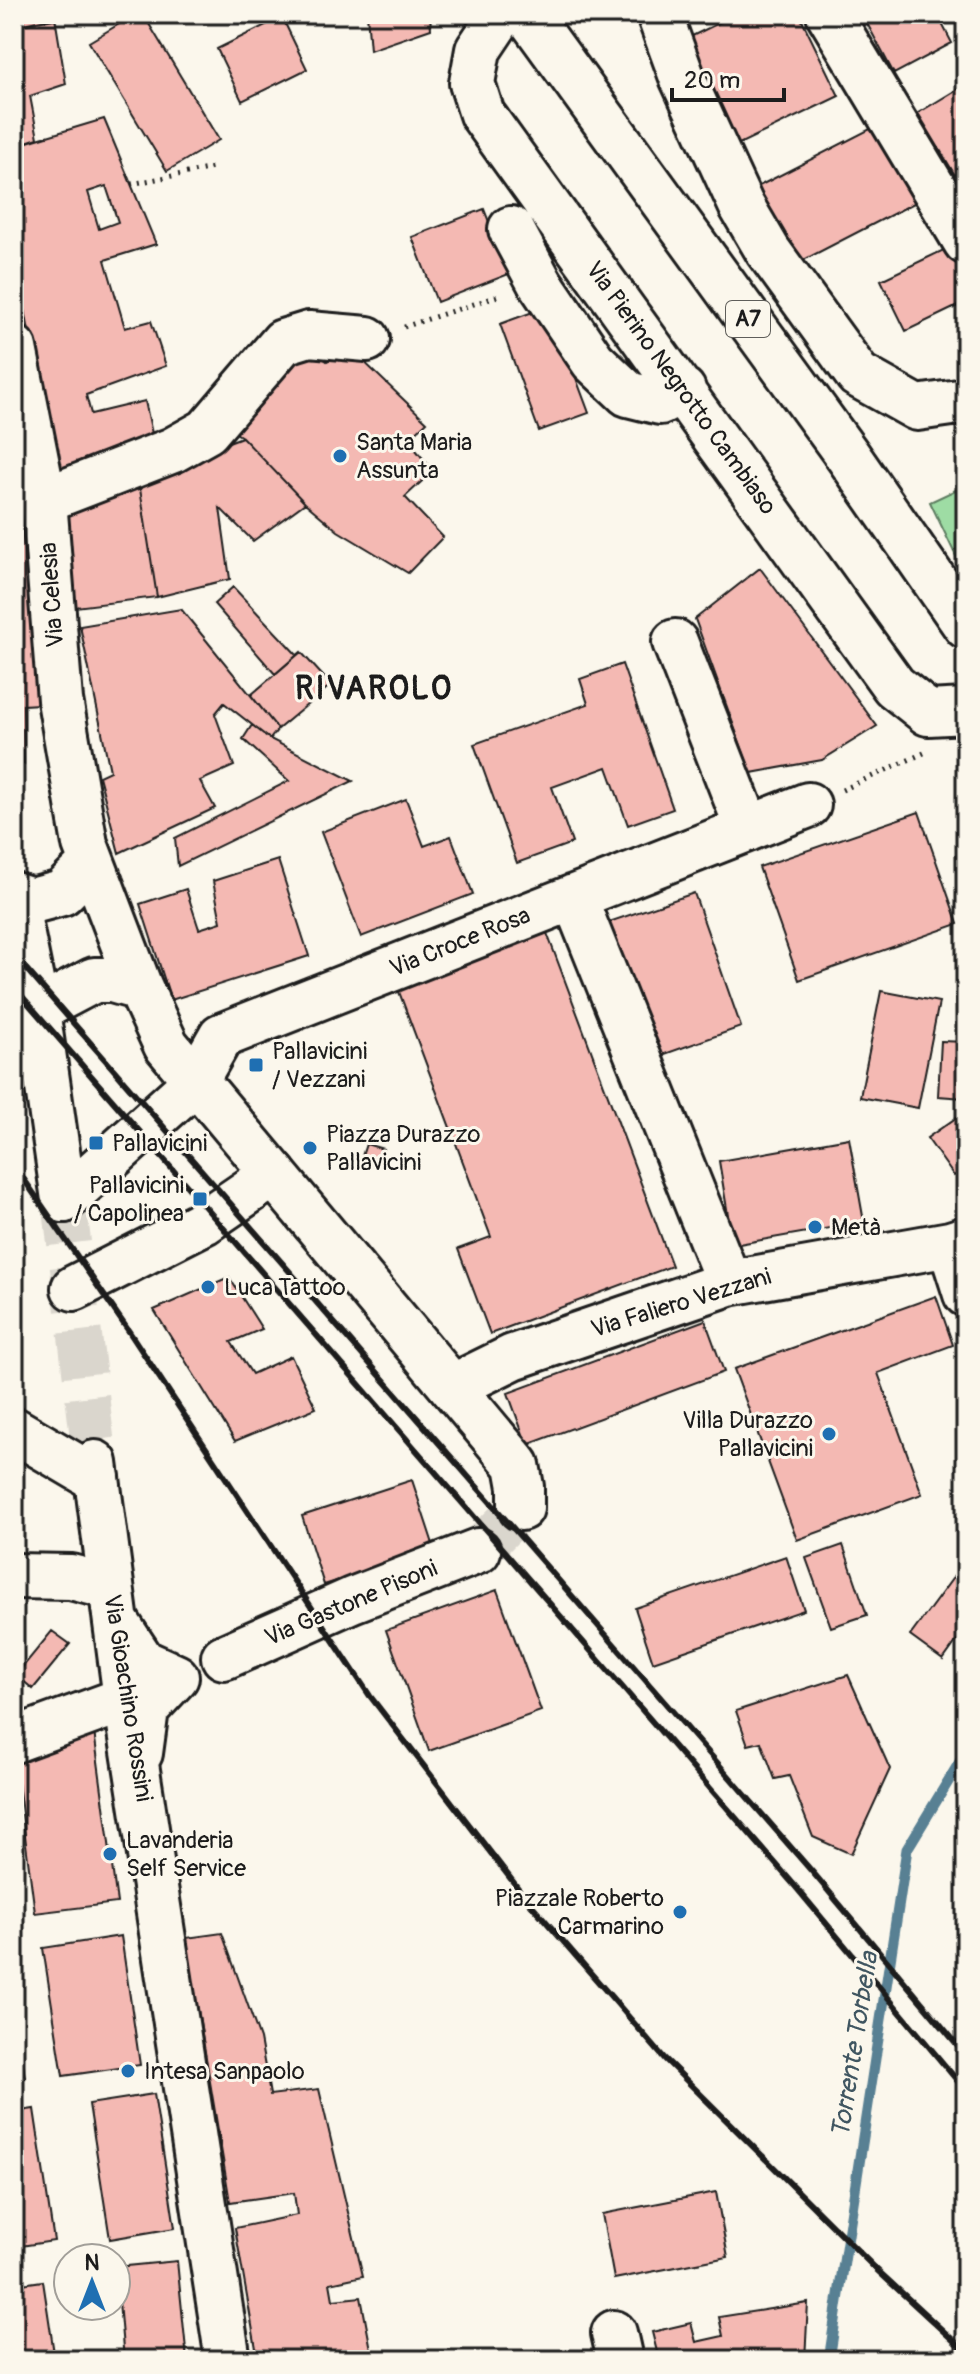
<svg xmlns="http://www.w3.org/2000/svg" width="980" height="2374" font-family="Pangolin,sans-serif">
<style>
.green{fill:#9edca4;stroke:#5d7c60;stroke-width:2}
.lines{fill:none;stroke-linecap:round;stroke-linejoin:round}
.stream{stroke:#598093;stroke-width:11}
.building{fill:#f4b9b3;stroke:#1c1c1c;stroke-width:2;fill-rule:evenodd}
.major-tunnel{stroke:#dad6cd;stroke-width:44;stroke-dasharray:44 22;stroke-linecap:butt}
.minor-casing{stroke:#1c1c1c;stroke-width:50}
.major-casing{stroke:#1c1c1c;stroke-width:50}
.highway-casing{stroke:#1c1c1c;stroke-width:50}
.path{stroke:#1c1c1c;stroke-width:5;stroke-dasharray:2 6;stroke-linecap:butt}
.minor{stroke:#fbf7ec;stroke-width:44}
.major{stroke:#fbf7ec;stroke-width:44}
.highway{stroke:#fbf7ec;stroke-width:44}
.rail{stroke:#1c1c1c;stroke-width:6}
.poi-dot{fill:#1f6fb2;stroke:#fbf7ec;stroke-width:3}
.labels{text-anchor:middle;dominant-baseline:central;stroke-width:6;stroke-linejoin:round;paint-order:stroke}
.shield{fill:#fbf7ec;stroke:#5f5e5a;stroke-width:2}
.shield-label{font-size:22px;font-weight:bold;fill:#1c1c1c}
.street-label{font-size:24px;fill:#1c1c1c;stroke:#fbf7ec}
.poi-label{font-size:24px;fill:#1c1c1c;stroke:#fbf7ec;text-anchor:start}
.water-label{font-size:26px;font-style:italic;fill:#405661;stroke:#fbf7ec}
.district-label{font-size:32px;font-weight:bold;letter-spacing:2px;fill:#1c1c1c;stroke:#fbf7ec}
</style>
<rect width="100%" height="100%" fill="#fbf7ec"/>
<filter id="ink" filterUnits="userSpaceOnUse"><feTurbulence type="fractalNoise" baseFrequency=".0125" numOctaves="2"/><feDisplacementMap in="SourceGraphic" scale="16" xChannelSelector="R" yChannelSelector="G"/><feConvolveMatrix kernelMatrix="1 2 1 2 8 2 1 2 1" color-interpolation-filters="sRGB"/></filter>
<g filter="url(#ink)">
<path class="green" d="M966,485v87l-2,1 -34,-71z"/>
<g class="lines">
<path class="stream" d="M829,2360l78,-511 59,-97"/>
</g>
<path class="building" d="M14,14h58v2l-58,10z
M136,14h7l76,126 -52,31 -78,-129z
M202,14h21l-18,7z
M367,14h63l1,15 -61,21z
M737,14h62l40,82 -102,49 -51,-106z
M862,14h75l15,29 -58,31z
M55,17l11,67 -36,12 8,42 -24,8v-120z
M282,17l25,52 -65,32 -25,-52z
M966,84v84l-11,7 -37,-62z
M104,119l52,125 -51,16 20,68 26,-7 15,45 -80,29 5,19 54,-13 9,42 -97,43 -43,-237v-103zM106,186l12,36 -19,7 -11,-37z
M878,125l40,76 -122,63 -39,-77z
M484,209l25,65 -72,28 -25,-65z
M952,246l14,30v26l-60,29 -25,-51z
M549,306l40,107 -50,18 -39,-107z
M306,345l21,16 9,-5 19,-3 72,69 -19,18 25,31 -28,26 38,40 -35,36 -70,-42 -33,-28 -63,-66 -17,-11z
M242,437l63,66 -52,38 -33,-33 10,71 -73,18 -19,-121z
M138,476l19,121 -81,10 -13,-102z
M22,495l17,209 -16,1 1,59h-10v-267z
M760,568l117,158 -55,34 -71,13 -56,-154z
M233,587l64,68 -22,19 -61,-70z
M181,609l97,120 -8,10 -46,-36 -9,11 19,52 -34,15 15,27 -96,45 -20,-77 11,-5 -30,-145z
M301,652l30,33 -53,44 -27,-34z
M622,664l51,145 -45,16 -21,-58 -55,20 20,56 -55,20 -43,-119 114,-40 -8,-25z
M252,725l18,14 83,42 -175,85 -3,-28 114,-57 -46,-42z
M406,799l18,47 27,-10 22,58 -112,43 -40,-105z
M919,812l39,112 -159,56 -40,-113z
M278,860l31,96 -138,44 -31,-96 46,-15 13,40 22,-7 -8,-41z
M694,893l47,134 -93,33 -48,-135z
M547,933l125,333 -182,68 -32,-85 33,-12 -93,-248z
M881,991l58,11 -21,106 -58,-11z
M941,1041l25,1 -2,56 -26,-2z
M966,1111v57l-12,8 -27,-38z
M849,1138l15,84 -131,23 -14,-84z
M366,1144l17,5 -5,15 -17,-5z
M229,1277l33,52 -31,13 21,32 39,-18 25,52 -81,33 -81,-131z
M936,1296l17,49 -75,28 44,121 -125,46 -63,-171z
M705,1320l19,52 -197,73 -19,-52z
M412,1480l23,70 -111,35 -22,-69z
M843,1545l24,70 -36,12 -25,-69z
M786,1556l18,54 -151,52 -18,-54z
M966,1560v68l-23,32 -33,-24z
M497,1590l44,121 -112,40 -43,-121z
M52,1631l18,13 -37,45 -17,-14z
M848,1675l42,94 -39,85 -38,-17 -24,-61 -14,3 -14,-37 -13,3 -12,-34z
M93,1724l24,179 -82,10 -21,-161z
M222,1933l38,106 10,56 49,-6 44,187 -33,7 3,17 28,-3 12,63h-115l-23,-132 62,-13 -3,-22 -64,9 -44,-264z
M121,1936l19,129 -77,11 -20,-128z
M14,2001l11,77 -11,2z
M154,2094l21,134 -65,11 -21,-135z
M34,2109l20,132 -40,6v-135z
M716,2192l12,65 -114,22 -12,-65z
M177,2261l10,99h-63l-8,-93z
M43,2281l12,79h-41v-75z
M808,2303l-3,57h-146l-7,-28 39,-9 5,19 27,-6 -4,-19z"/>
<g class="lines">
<path class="major-tunnel" d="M64,1200l31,263
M478,1551l43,-43"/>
<g class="minor-casing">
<path id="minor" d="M502,14l-24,36 -6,33 10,31 412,572 34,27 38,-2
M659,14l23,63 59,128 27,46 90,124 59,33 49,-7
M829,14l137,228
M511,229l29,54 53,78 35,33 32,8 23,-12
M44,500l129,-50 34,-19 76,-89 26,-8 58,5
M675,642l73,187
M574,897l155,386
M64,1200l131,-118 26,-46 587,-231
M950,1244l16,50
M74,1288l130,-66 70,-48
M452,1387l61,-30 216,-74 221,-39 16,-5
M14,1430l83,49
M14,1740l112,-41
M614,2333l6,27"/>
</g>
<g class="major-casing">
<path id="major" d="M14,348l30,152 16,200 25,144 55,144 26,57 351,420 4,22v21
M14,895l18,6 30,-8 29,-29
M14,896l23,114 27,190
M37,1010l57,-30h18l28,8
M95,1463l31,236 102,661
M14,1576l57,1 39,10
M116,1621l27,41 33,15 -30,32 -6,44
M224,1657l128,-57 126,-49"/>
</g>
<g class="highway-casing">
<path id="highway" d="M527,14l321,442 118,170"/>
</g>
<path class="path" d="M131,184l82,-16
M404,327l97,-32
M842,790l82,-37"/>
<use href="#minor" class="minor"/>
<use href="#major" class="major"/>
<use href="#highway" class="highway"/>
<path class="rail" d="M14,955l801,920 151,180
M14,987l781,899 171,205
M14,1165l114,165 242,366 154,200 141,163 212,211 89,82"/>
</g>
</g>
<g class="poi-dot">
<circle cx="340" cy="456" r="8"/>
<rect x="248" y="1057" width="16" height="16" rx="4"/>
<rect x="88" y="1135" width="16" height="16" rx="4"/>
<circle cx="310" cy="1148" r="8"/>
<rect x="192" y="1191" width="16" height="16" rx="4"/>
<circle cx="815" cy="1227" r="8"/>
<circle cx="208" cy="1287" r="8"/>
<circle cx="829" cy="1434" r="8"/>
<circle cx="110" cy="1854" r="8"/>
<circle cx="680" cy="1912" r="8"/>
<circle cx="128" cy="2071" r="8"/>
</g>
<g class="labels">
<rect class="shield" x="726" y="301" width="44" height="36" rx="6"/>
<g class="shield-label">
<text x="748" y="319">A7</text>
</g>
<g class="street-label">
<text transform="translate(681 388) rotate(54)">Via Pierino Negrotto Cambiaso</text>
<text transform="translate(52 595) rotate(-94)">Via Celesia</text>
<text transform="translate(460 942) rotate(-22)">Via Croce Rosa</text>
<text transform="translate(681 1303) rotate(-17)">Via Faliero Vezzani</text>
<text transform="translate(351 1603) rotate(-23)">Via Gastone Pisoni</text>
<text transform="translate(128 1698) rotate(81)">Via Gioachino Rossini</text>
</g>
<g class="poi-label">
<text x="356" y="442">Santa Maria<tspan x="356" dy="28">Assunta</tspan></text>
<text x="272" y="1051">Pallavicini<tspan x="272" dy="28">/ Vezzani</tspan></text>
<text x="326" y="1134">Piazza Durazzo<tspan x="326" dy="28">Pallavicini</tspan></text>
<text x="112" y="1143">Pallavicini</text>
<text x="184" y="1185" text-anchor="end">Pallavicini<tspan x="184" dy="28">/ Capolinea</tspan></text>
<text x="831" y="1227">Metà</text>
<text x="224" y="1287">Luca Tattoo</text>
<text x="813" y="1420" text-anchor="end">Villa Durazzo<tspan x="813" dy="28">Pallavicini</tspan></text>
<text x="126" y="1840">Lavanderia<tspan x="126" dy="28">Self Service</tspan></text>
<text x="664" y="1898" text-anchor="end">Piazzale Roberto<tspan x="664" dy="28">Carmarino</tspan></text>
<text x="144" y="2071">Intesa Sanpaolo</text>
</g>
<g class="water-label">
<text transform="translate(855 2045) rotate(-81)">Torrente Torbella</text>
</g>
<g class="district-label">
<text x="374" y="689">RIVAROLO</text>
</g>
</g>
<rect width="980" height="2374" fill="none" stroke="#fbf7ec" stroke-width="48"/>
<rect x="24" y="24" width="932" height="2326" fill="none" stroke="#1c1c1c" stroke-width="3" filter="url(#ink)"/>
<g transform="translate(92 2282)"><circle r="38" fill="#fbf7ec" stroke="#a29f99" stroke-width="2"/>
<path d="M0-6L14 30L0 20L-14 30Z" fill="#1f6fb2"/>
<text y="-12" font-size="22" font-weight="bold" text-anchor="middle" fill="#1c1c1c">N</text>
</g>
<path d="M672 88v12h112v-12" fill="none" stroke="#1c1c1c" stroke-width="4"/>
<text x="684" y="88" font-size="24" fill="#1c1c1c" stroke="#fbf7ec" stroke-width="6" paint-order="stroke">20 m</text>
</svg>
